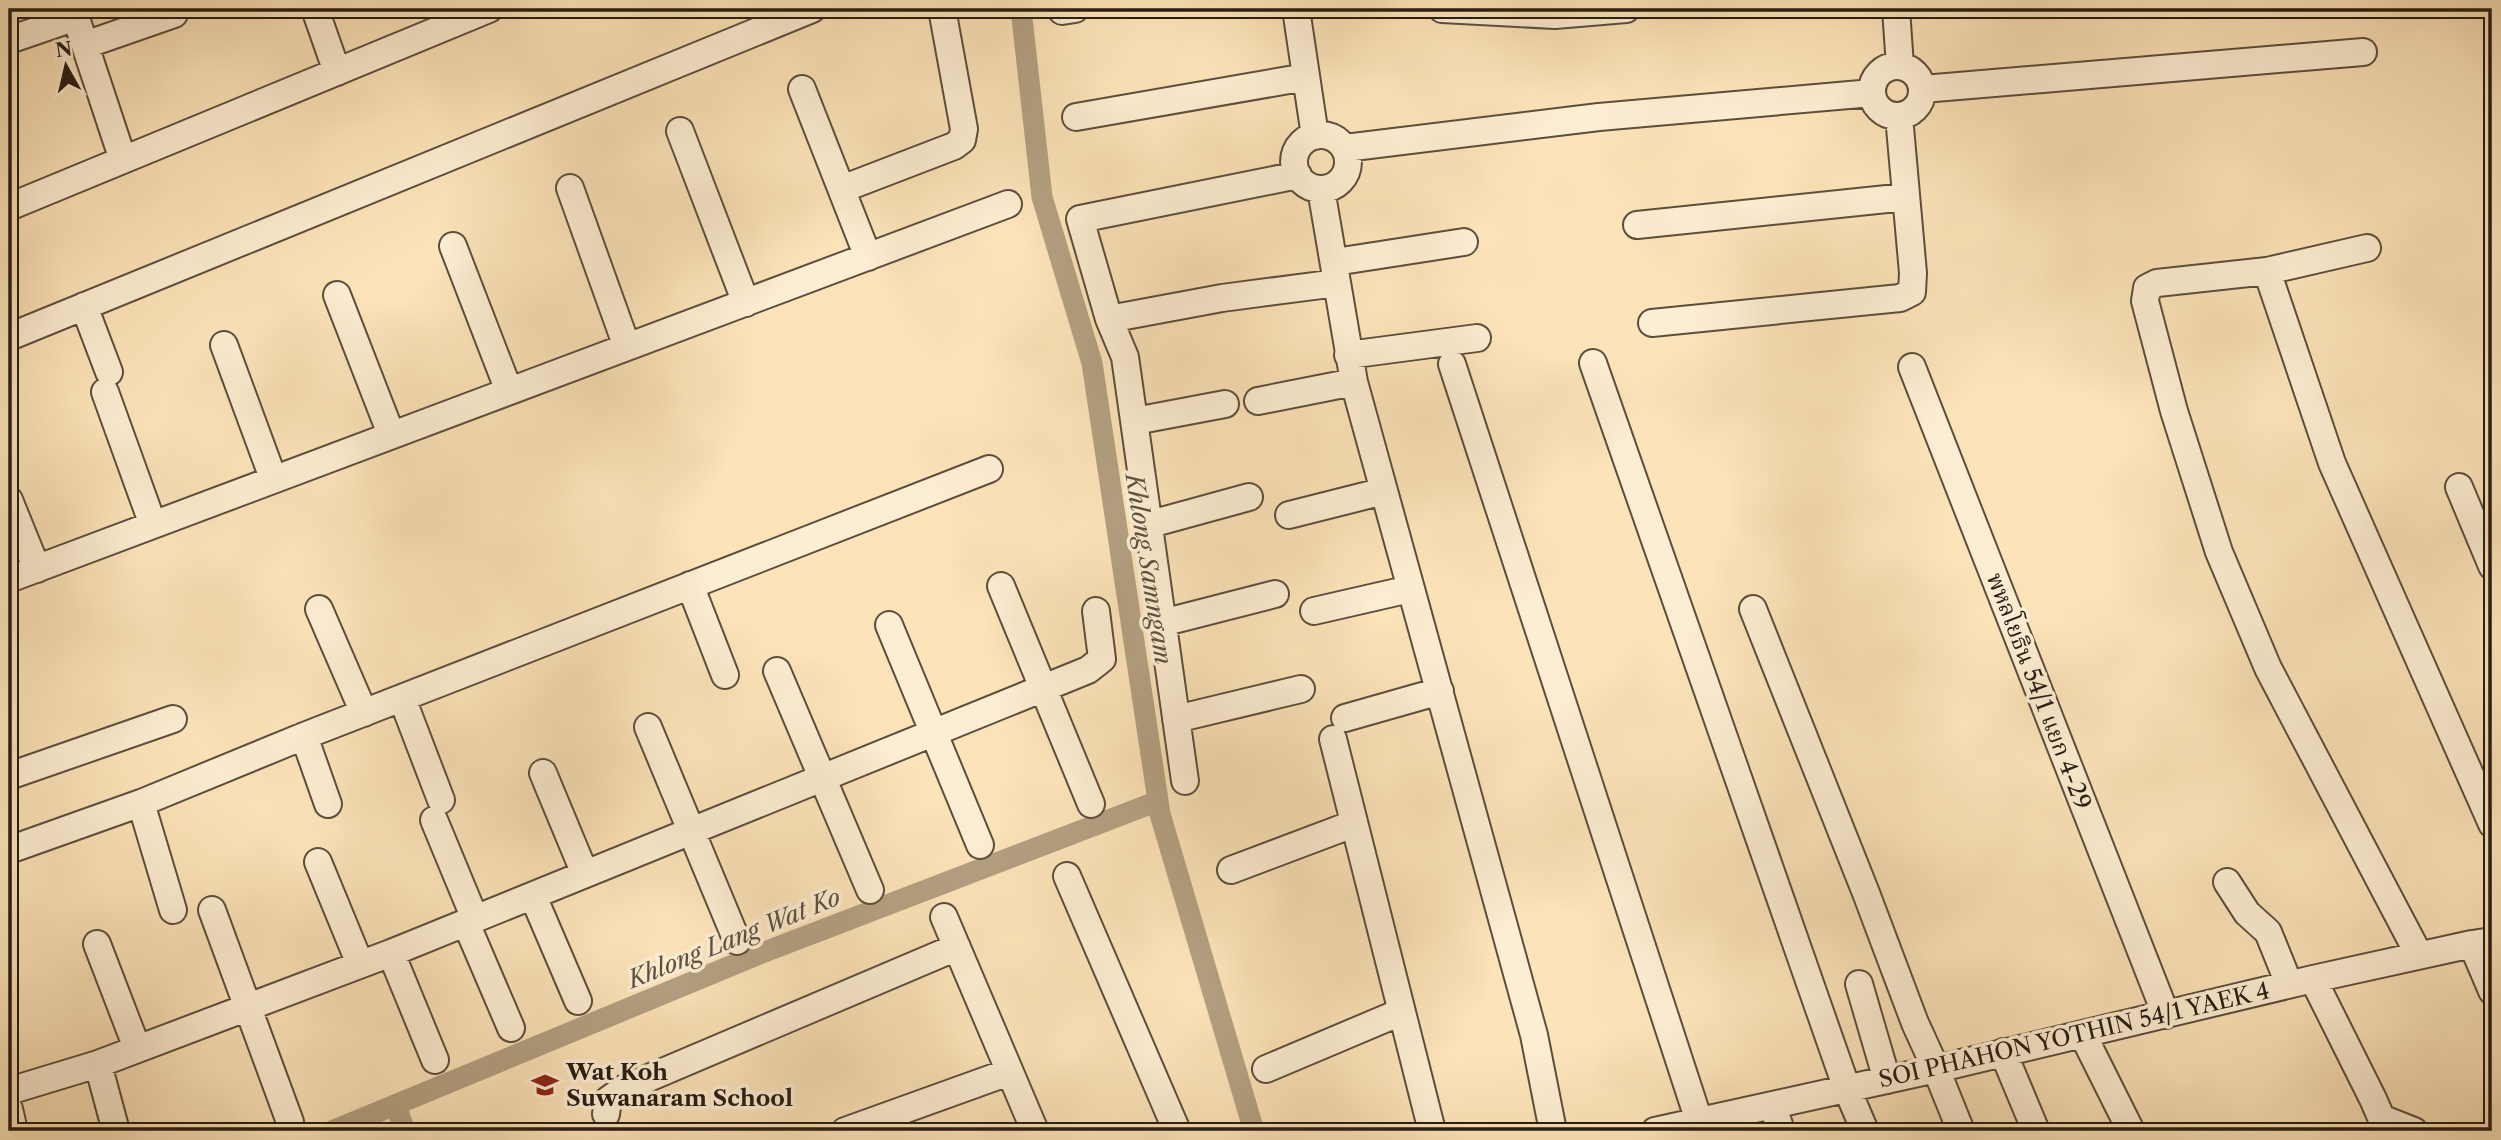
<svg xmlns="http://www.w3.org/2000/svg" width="2501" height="1140" font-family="'Libre Caslon Text','Noto Serif Thai',serif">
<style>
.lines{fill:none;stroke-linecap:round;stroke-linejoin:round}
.canal{stroke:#b3a081;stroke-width:21}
.minor-casing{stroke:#5c4e3c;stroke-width:30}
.minor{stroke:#fdedd2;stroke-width:26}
.labels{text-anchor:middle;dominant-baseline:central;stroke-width:7;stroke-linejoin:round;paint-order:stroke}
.street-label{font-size:23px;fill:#261d13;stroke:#fdedd2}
.poi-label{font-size:23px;font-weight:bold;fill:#261d13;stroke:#fdedd2;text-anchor:start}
.water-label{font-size:24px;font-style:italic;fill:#5e513f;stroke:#fdedd2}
</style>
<rect width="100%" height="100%" fill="#fce3b9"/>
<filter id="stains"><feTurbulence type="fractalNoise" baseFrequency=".00286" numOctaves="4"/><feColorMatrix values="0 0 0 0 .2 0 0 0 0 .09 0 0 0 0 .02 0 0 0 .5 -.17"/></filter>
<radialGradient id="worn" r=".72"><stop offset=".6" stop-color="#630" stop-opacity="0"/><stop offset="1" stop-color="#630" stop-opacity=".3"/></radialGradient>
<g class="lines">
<path class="canal" d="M1021,9l21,188 50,166 68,451 94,317
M396,1106l9,25
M332,1131l430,-178 396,-152"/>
<g class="minor-casing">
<path id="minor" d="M73,9l50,151
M315,9l22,63
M1296,9l19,127
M1442,9l113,6 71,-6
M1896,9l4,57
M1062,11l13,-2
M9,37l6,1 61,-21
M85,45l89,-31
M1872 91a25 25 0 1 1 50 0a25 25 0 1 1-50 0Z
M802,89l66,168
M1923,89l440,-37
M1076,117l230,-40
M680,131l66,172
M1294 162a27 27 0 1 1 54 0a27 27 0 1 1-54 0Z
M1345,148l254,-31 273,-24
M570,188l57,159
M842,189l112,-43 8,-6 2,-11 -22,-120
M1321,189l33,193 180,653 19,96
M9,207l480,-198
M1637,225l269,-28
M453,246l56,145
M2367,248l-100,23 -110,12 -10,5 -2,13 29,110 45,141 49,116 151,287
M1335,262l129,-20
M2267,271l65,192 160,361
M337,295l54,139
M84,306l25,66
M1109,319l-29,-100 218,-44
M1652,323l248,-25 12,-6 1,-19 -14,-157
M9,337l803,-328
M224,345l49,133
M1348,355l129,-17
M1593,363l254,726 18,42
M1452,364l247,757
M1912,367l254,648
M105,392l48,133
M1258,401l96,-19
M1135,421l90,-17
M2459,487l33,79
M9,500l28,69
M1289,515l95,-24
M1147,525l102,-28
M9,579l999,-375
M690,585l35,90
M1001,586l90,218
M319,609l45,104
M1753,609l113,284 49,130 21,46 25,62
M1314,611l96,-22
M1162,623l113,-29
M889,625l91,220
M777,671l93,219
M402,698l39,102
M1345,718l95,-27
M1176,719l125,-30
M648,727l89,214
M304,736l24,68
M1333,739l99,392
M543,773l42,101
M9,776l164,-57
M1185,781l-60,-424 -16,-38 113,-21 115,-15
M141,803l32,107
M434,820l41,99
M9,850l132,-47 163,-67 685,-267
M318,862l42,102
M1231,870l122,-46
M1067,876l110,255
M2227,882l20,31 21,19 21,52
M533,896l45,105
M212,910l78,212
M944,917l91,214
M466,923l45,105
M97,944l40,104
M2472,944l20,47
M391,953l44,107
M2313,979l60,120 14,32
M1859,984l28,96
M2083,1035l48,96
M2003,1052l33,79
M98,1064l18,67
M1266,1069l135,-57
M9,1091l89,-27 293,-111 697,-283 14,-11 -6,-48
M1773,1106l8,25
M9,1109l5,22
M606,1114l2,-14 17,-12 332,-141
M2381,1118l33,13
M845,1131l164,-59
M1655,1131l281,-62 377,-90 159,-35 20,-3"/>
</g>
<use href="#minor" class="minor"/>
</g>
<defs>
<g id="school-bare" transform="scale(2.1)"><path d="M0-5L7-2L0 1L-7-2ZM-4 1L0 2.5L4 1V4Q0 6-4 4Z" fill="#8f2418" stroke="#fdedd2" stroke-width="2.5" paint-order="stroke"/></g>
</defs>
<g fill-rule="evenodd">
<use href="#school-bare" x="545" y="1085"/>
</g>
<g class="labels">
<g class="street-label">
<text transform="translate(2039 691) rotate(69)">พหลโยธิน 54/1 แยก 4-29</text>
<text transform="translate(2074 1035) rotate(-13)">SOI PHAHON YOTHIN 54/1 YAEK 4</text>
</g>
<g class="poi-label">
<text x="566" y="1072">Wat Koh<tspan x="566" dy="26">Suwanaram School</tspan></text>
</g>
<g class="water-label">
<text transform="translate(1149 569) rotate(81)">Khlong Samngam</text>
<text transform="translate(734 938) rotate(-22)">Khlong Lang Wat Ko</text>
</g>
</g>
<rect width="2501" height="1140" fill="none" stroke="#fce3b9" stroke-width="35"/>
<rect x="10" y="10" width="2480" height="1119" fill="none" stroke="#261d13" stroke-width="3.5"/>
<rect x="18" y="18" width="2466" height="1105" fill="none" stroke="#261d13" stroke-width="2"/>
<g transform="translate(66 66) rotate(352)" stroke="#fdedd2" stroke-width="5" paint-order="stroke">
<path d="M0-5L12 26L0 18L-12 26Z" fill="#261d13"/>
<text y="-10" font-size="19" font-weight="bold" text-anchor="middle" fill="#261d13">N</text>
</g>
<rect width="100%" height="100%" filter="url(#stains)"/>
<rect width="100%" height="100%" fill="url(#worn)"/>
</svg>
